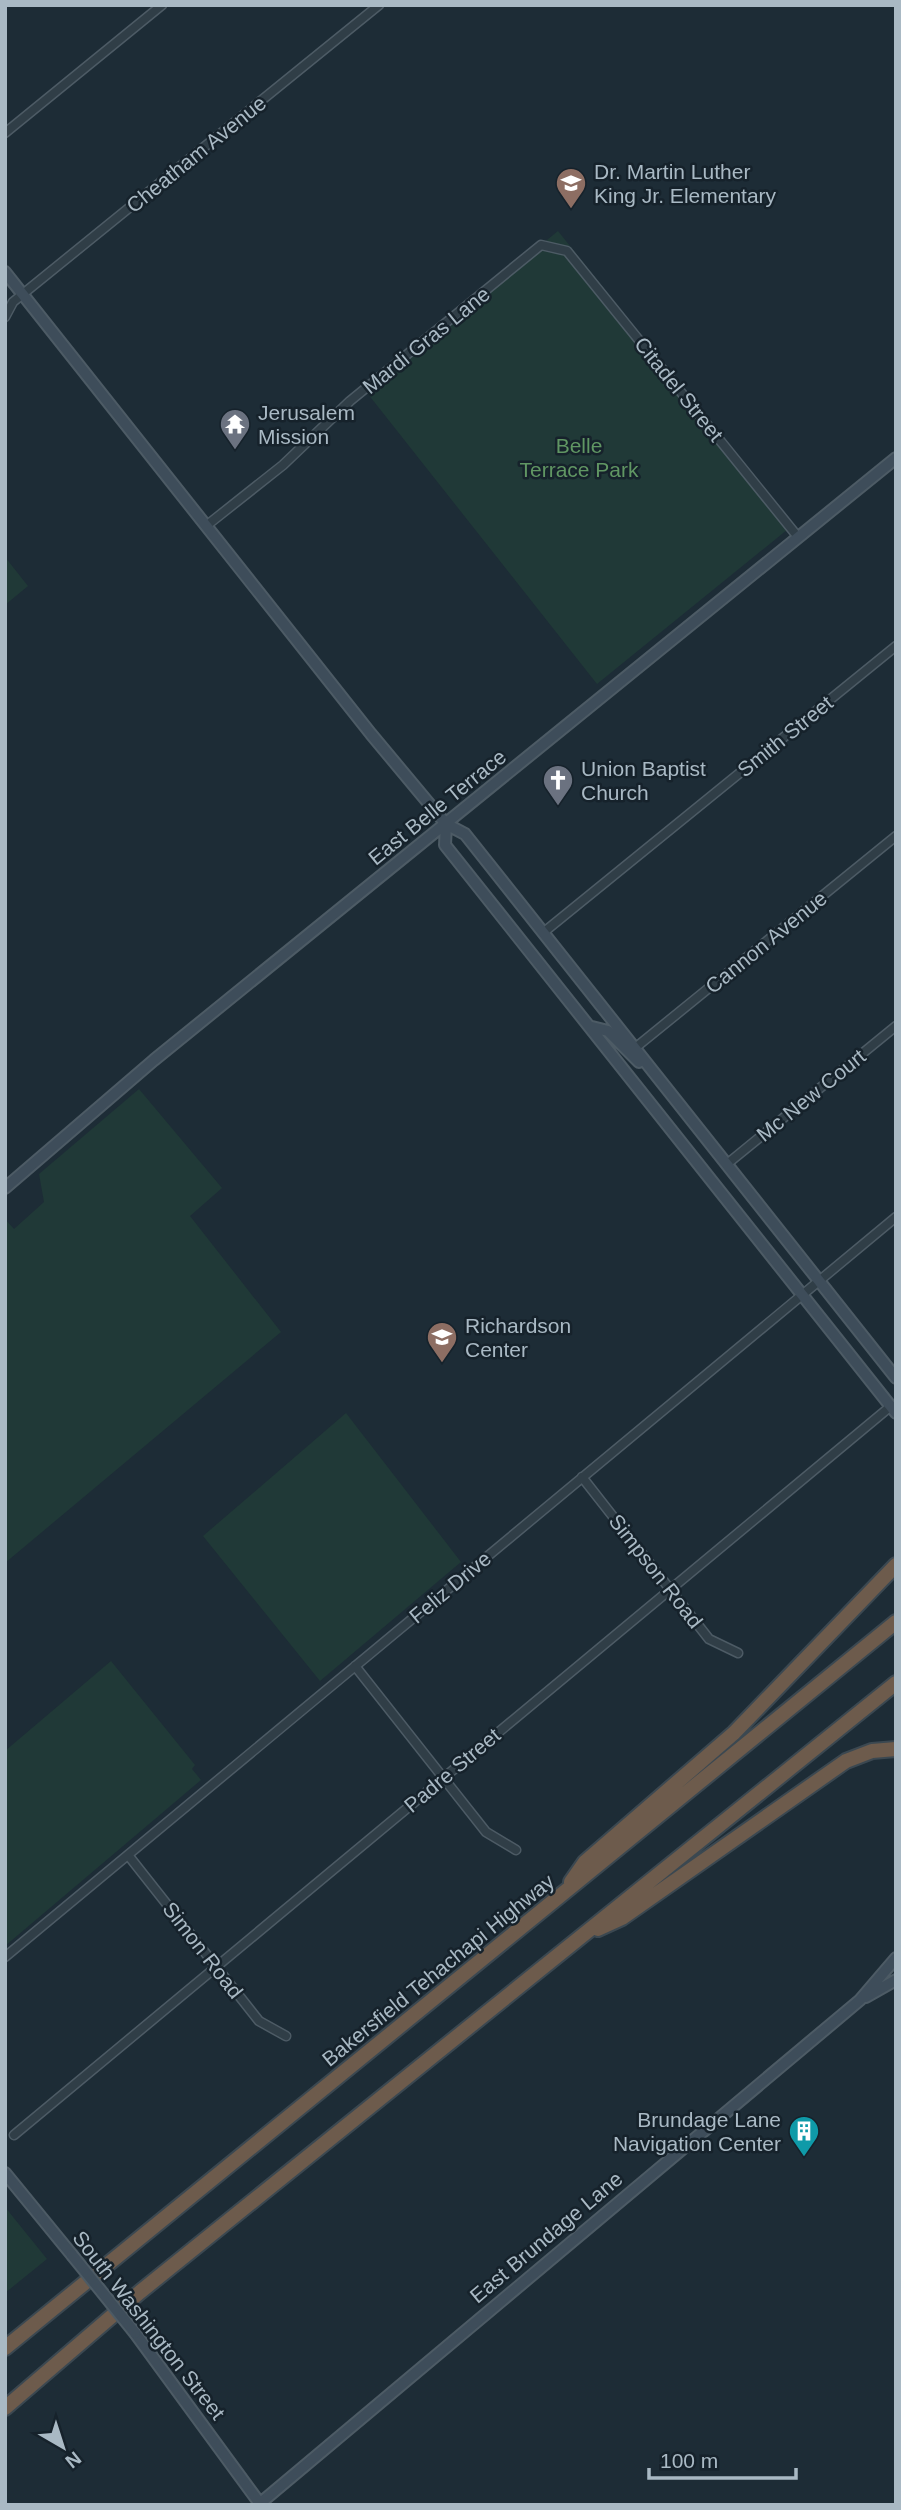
<svg xmlns="http://www.w3.org/2000/svg" width="901" height="2510" font-family="Arial,sans-serif">
<style>
.green{fill:#203937}
.lines{fill:none;stroke-linecap:round;stroke-linejoin:round}
.street-casing{stroke:#4d5b65;stroke-width:11}
.secondary-casing{stroke:#4d5b65;stroke-width:14}
.highway-casing{stroke:#3b4851;stroke-width:18}
.street{stroke:#303e47;stroke-width:8}
.secondary{stroke:#3e4d5a;stroke-width:10}
.highway{stroke:#6d5b4c;stroke-width:14}
.secondary-bridge-casing{stroke:#4d5b65;stroke-width:14;stroke-linecap:butt}
.secondary-bridge{stroke:#3e4d5a;stroke-width:10}
.labels{text-anchor:middle;dominant-baseline:central;stroke-width:5;stroke-linejoin:round;paint-order:stroke}
.street-label{font-size:21px;fill:#a9b9c4;stroke:#16222b}
.poi-label{font-size:21px;fill:#a9b9c4;stroke:#16222b;text-anchor:start}
.park-label{font-size:21px;fill:#609663;stroke:#16222b}
</style>
<rect width="100%" height="100%" fill="#1d2c36"/>
<path class="green" d="M558,231l235,294 -196,159 -233,-295z
M5,557l23,29 -23,19z
M139,1089l83,99 -32,28 91,116 -276,231v-344l9,10 30,-27 -5,-28z
M346,1413l115,149 -141,119 -117,-145z
M111,1661l84,104 -3,4 9,11 -196,166v-195z
M5,2207l42,52 -42,34z"/>
<g class="lines">
<g class="street-casing">
<path id="street" d="M5,133l157,-128
M5,317l8,-15 366,-297
M206,526l77,-61 67,-64 191,-156 26,6 231,286
M544,932l352,-286
M635,1048l261,-212
M727,1164l169,-138
M582,1477l127,162 29,14
M355,1666l131,166 30,18
M128,1855l131,166 27,15
M5,1957l891,-740
M14,2135l877,-729"/>
</g>
<g class="secondary-casing">
<path id="secondary" d="M5,272l366,462 75,90 19,10 431,544
M446,824l-1,21 451,568
M592,1027l16,4 31,31
M5,1188l149,-128 742,-602
M866,1997l30,-17
M5,2173l67,82
M135,2333l126,172
M258,2505l602,-505 36,-42"/>
</g>
<g class="highway-casing">
<path id="highway" d="M571,1882l14,-20 149,-129 162,-168
M598,1929l24,-11 224,-157 26,-10 24,-2
M5,2348l891,-726
M5,2408l135,-116 756,-609"/>
</g>
<use href="#street" class="street"/>
<use href="#secondary" class="secondary"/>
<use href="#highway" class="highway"/>
<g class="secondary-bridge-casing">
<path id="secondary-bridge" d="M72,2255l63,78"/>
</g>
<use href="#secondary-bridge" class="secondary-bridge"/>
</g>
<defs>
<g id="school-pin" transform="scale(1.575)"><path d="M0 17L-7.5 6A9.5 9.5 0 1 1 7.5 6Z" fill="#8d6e63" stroke="#16222b"/><path d="M0-5L7-2L0 1L-7-2ZM-4 1L0 2.5L4 1V4Q0 6-4 4Z" fill="#fff"/></g>
<g id="temple-pin" transform="scale(1.575)"><path d="M0 17L-7.5 6A9.5 9.5 0 1 1 7.5 6Z" fill="#6b7280" stroke="#16222b"/><path d="M0-6L5-2H3V0L6.5 2.5H4V6H1.5V3h-3V6H-4V2.5H-6.5L-3 0V-2H-5Z" fill="#fff"/></g>
<g id="church-pin" transform="scale(1.575)"><path d="M0 17L-7.5 6A9.5 9.5 0 1 1 7.5 6Z" fill="#6b7280" stroke="#16222b"/><path d="M-1.2-6h2.4v3.5h3.3v2.4h-3.3V6h-2.4V-.1h-3.3v-2.4h3.3Z" fill="#fff"/></g>
<g id="building-pin" transform="scale(1.575)"><path d="M0 17L-7.5 6A9.5 9.5 0 1 1 7.5 6Z" fill="#0f9aa8" stroke="#16222b"/><path d="M-4-6H4V6H1V3H-1V6H-4ZM-2.5-4.3h1.7v1.8h-1.7ZM.8-4.3h1.7v1.8H.8ZM-2.5-1h1.7V.8h-1.7ZM.8-1h1.7V.8H.8Z" fill="#fff"/></g>
</defs>
<g fill-rule="evenodd">
<use href="#school-pin" x="571" y="183"/>
<use href="#temple-pin" x="235" y="424"/>
<use href="#church-pin" x="558" y="780"/>
<use href="#school-pin" x="442" y="1337"/>
<use href="#building-pin" x="804" y="2131"/>
</g>
<g class="labels">
<g class="street-label">
<text transform="translate(196 154) rotate(-39)">Cheatham Avenue</text>
<text transform="translate(426 340) rotate(-39)">Mardi Gras Lane</text>
<text transform="translate(679 389) rotate(51)">Citadel Street</text>
<text transform="translate(785 736) rotate(-39)">Smith Street</text>
<text transform="translate(437 807) rotate(-39)">East Belle Terrace</text>
<text transform="translate(766 942) rotate(-39)">Cannon Avenue</text>
<text transform="translate(811 1095) rotate(-39)">Mc New Court</text>
<text transform="translate(656 1571) rotate(52)">Simpson Road</text>
<text transform="translate(450 1587) rotate(-40)">Feliz Drive</text>
<text transform="translate(452 1770) rotate(-40)">Padre Street</text>
<text transform="translate(203 1950) rotate(52)">Simon Road</text>
<text transform="translate(438 1970) rotate(-39)">Bakersfield Tehachapi Highway</text>
<text transform="translate(546 2237) rotate(-40)">East Brundage Lane</text>
<text transform="translate(149 2325) rotate(52)">South Washington Street</text>
</g>
<g class="poi-label">
<text x="594" y="171">Dr. Martin Luther<tspan x="594" dy="24">King Jr. Elementary</tspan></text>
<text x="258" y="412">Jerusalem<tspan x="258" dy="24">Mission</tspan></text>
<text x="581" y="768">Union Baptist<tspan x="581" dy="24">Church</tspan></text>
<text x="465" y="1325">Richardson<tspan x="465" dy="24">Center</tspan></text>
<text x="781" y="2119" text-anchor="end">Brundage Lane<tspan x="781" dy="24">Navigation Center</tspan></text>
</g>
<g class="park-label">
<text x="579" y="445">Belle<tspan x="579" dy="24">Terrace Park</tspan></text>
</g>
</g>
<rect width="901" height="2510" fill="none" stroke="#a9b9c4" stroke-width="14"/>
<g transform="translate(63 2447) rotate(141)" stroke="#16222b" stroke-width="5" paint-order="stroke">
<path d="M0-5L12 26L0 18L-12 26Z" fill="#a9b9c4"/>
<text y="-10" font-size="19" font-weight="bold" text-anchor="middle" fill="#a9b9c4">N</text>
</g>
<path d="M649 2468v10h147v-10" fill="none" stroke="#a9b9c4" stroke-width="3.5"/>
<text x="660" y="2468" font-size="21" fill="#a9b9c4" stroke="#16222b" stroke-width="5" paint-order="stroke">100 m</text>
</svg>
